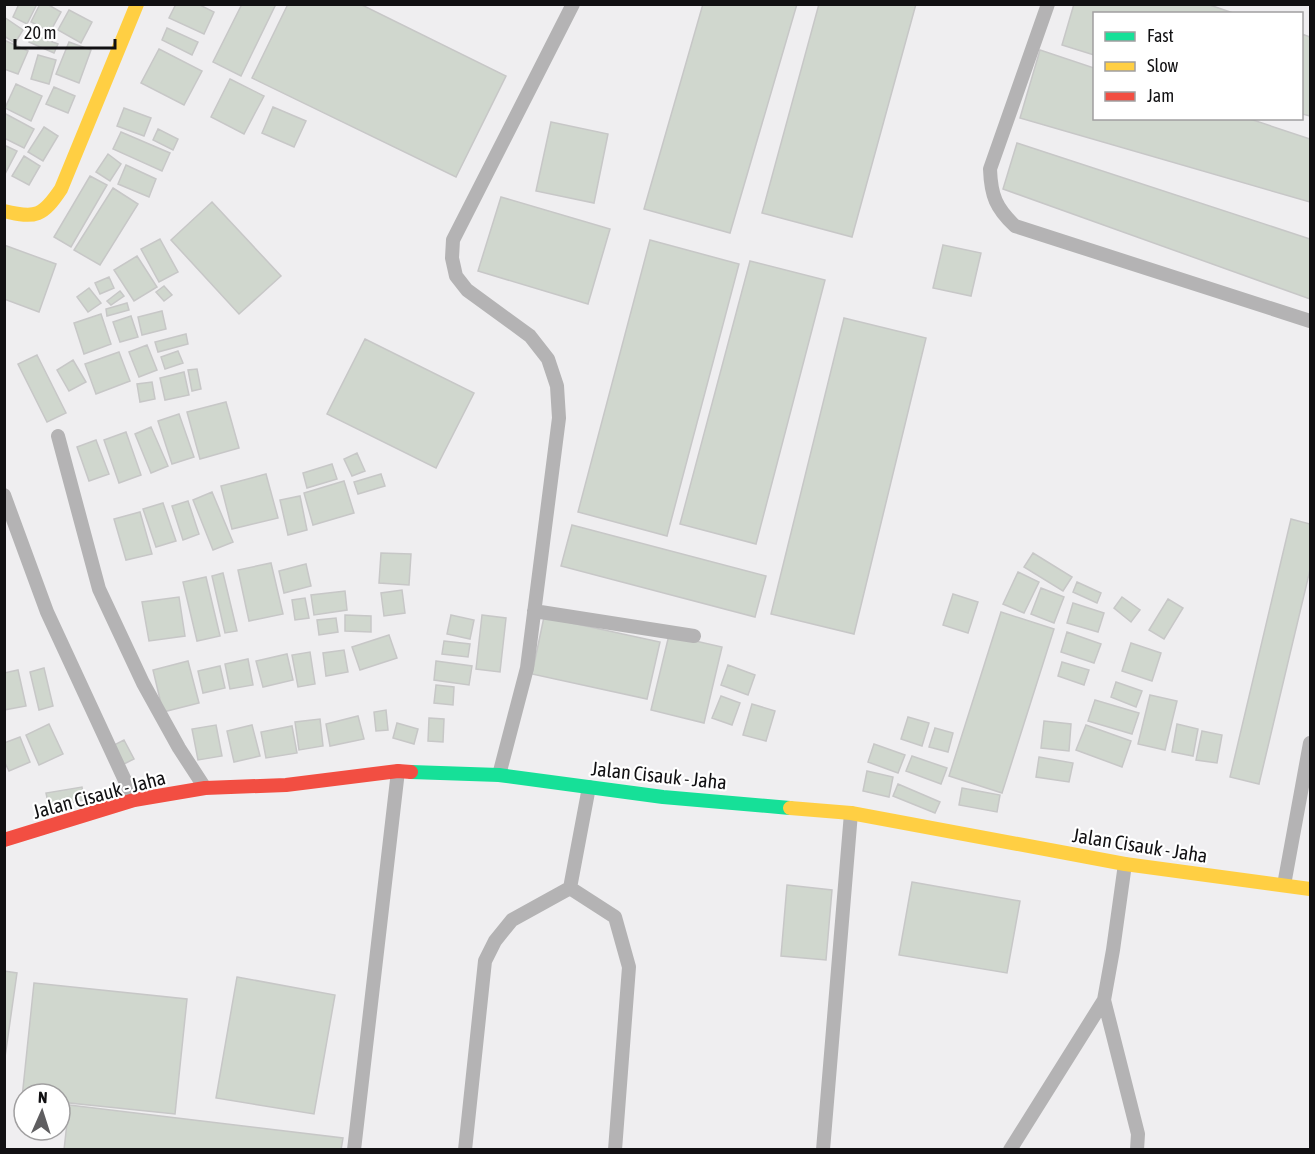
<svg xmlns="http://www.w3.org/2000/svg" width="1315" height="1154" font-family="'Asap Condensed',sans-serif">
<style>
.building{fill:#d0d7ce;stroke:#c7c7c7;stroke-width:1.5}
.lines{fill:none;stroke-linecap:round;stroke-linejoin:round}
.lane{stroke:#b4b3b4;stroke-width:14}
.fast{stroke:#16e098;stroke-width:14}
.slow{stroke:#ffcf43;stroke-width:14}
.jam{stroke:#f24e42;stroke-width:14}
.labels{text-anchor:middle;dominant-baseline:central;stroke-width:4.5;stroke-linejoin:round;paint-order:stroke}
.street-label{font-size:20px;fill:#111012;stroke:#fff}
</style>
<rect width="100%" height="100%" fill="#efeef0"/>
<path class="building" d="M19,4h18l-10,20 -14,-7z
M40,4h7l14,8 -11,20 -19,-10z
M176,4h22l16,8 -10,22 -35,-16z
M242,4h34l-35,72 -28,-14z
M288,4h72l146,72 -50,101 -204,-99z
M703,4h94l-67,229 -86,-24z
M819,4h97l-64,233 -90,-24z
M1074,4h133l29,10h-142v41l-32,-10z
M69,10l23,12 -11,21 -23,-13z
M4,17l19,13 -8,13 -11,-7z
M167,28l31,14 -6,13 -30,-15z
M32,34l26,10 -4,9 -25,-11z
M1302,34l8,3v79l-8,-2z
M4,40l24,11 -10,23 -14,-5z
M69,42l22,8 -12,33 -23,-9z
M159,49l43,22 -18,34 -43,-22z
M1040,50l54,18v50h153l63,21v63l-290,-84z
M38,55l18,5 -7,24 -18,-5z
M230,79l34,17 -20,38 -33,-17z
M16,84l26,12 -11,25 -26,-13z
M54,87l21,9 -7,17 -22,-9z
M273,107l33,14 -12,26 -32,-14z
M124,108l27,10 -7,18 -27,-10z
M4,113l30,16 -10,19 -20,-10z
M551,122l57,12 -14,69 -58,-12z
M44,127l14,9 -15,25 -15,-9z
M158,129l20,10 -5,11 -20,-10z
M121,132l49,21 -8,18 -49,-22z
M1017,143l293,96v60l-307,-110z
M4,145l13,6 -12,23 -1,-1z
M108,154l13,10 -11,17 -14,-9z
M24,156l16,10 -11,19 -17,-9z
M126,165l30,14 -7,18 -31,-13z
M90,176l17,9 -36,62 -17,-10z
M113,188l25,16 -38,61 -26,-15z
M501,197l109,32 -22,75 -110,-33z
M212,202l69,74 -42,38 -68,-74z
M160,239l18,33 -19,10 -18,-33z
M650,240l89,24 -72,272 -89,-24z
M4,245l52,19 -17,48 -35,-13z
M943,245l38,8 -10,43 -38,-8z
M137,256l20,31 -23,14 -20,-31z
M750,261l75,19 -69,264 -76,-20z
M109,277l5,11 -14,6 -5,-11z
M164,286l8,9 -8,6 -8,-9z
M89,288l12,15 -13,9 -11,-15z
M120,291l4,5 -13,9 -4,-4z
M127,303l2,7 -22,6 -1,-7z
M162,311l4,18 -24,6 -4,-18z
M101,314l10,30 -27,10 -10,-31z
M131,316l7,21 -18,5 -7,-20z
M844,318l82,20 -72,296 -83,-20z
M186,334l2,10 -30,8 -3,-10z
M365,339l109,54 -38,75 -109,-54z
M147,345l10,25 -18,7 -10,-25z
M178,351l5,12 -18,6 -4,-12z
M119,352l11,29 -34,13 -11,-30z
M37,355l29,58 -19,9 -29,-58z
M73,360l13,22 -17,9 -12,-21z
M197,369l4,20 -9,2 -4,-21z
M184,372l5,23 -24,5 -5,-22z
M152,382l3,17 -15,3 -3,-18z
M226,402l13,46 -39,11 -13,-47z
M179,414l15,43 -22,7 -14,-43z
M151,427l17,39 -17,7 -16,-39z
M126,432l15,43 -22,8 -15,-43z
M96,440l13,34 -20,7 -12,-34z
M357,453l8,18 -13,5 -8,-17z
M332,464l5,15 -30,9 -4,-15z
M266,474l12,44 -46,11 -11,-43z
M381,474l4,12 -27,8 -4,-12z
M344,481l10,32 -41,12 -9,-32z
M212,492l21,50 -20,8 -20,-50z
M300,496l7,34 -19,5 -8,-35z
M188,501l11,33 -16,6 -11,-34z
M163,503l13,38 -20,6 -13,-38z
M140,512l12,42 -26,6 -12,-41z
M1291,519l19,5v46l-51,214 -29,-7z
M572,525l194,51 -11,41 -194,-51z
M381,553l30,1 -2,31 -30,-2z
M1033,553l39,24 -9,14 -39,-24z
M271,563l12,51 -34,7 -11,-51z
M306,564l5,22 -27,7 -5,-22z
M1018,572l21,10 -15,31 -21,-9z
M223,573l14,58 -12,2 -13,-57z
M206,577l14,59 -23,5 -14,-59z
M1077,582l24,11 -4,10 -24,-11z
M1041,588l23,9 -10,26 -23,-9z
M402,590l3,23 -21,3 -3,-23z
M345,591l2,19 -33,5 -3,-20z
M953,594l25,8 -10,31 -25,-8z
M179,597l6,39 -36,5 -7,-39z
M1122,597l18,13 -9,12 -17,-14z
M305,598l4,20 -14,2 -3,-20z
M1168,599l15,9 -19,31 -15,-9z
M1073,603l31,10 -6,19 -31,-9z
M1001,612l53,17 -52,164 -53,-17z
M345,615l26,1v16l-26,-1z
M451,615l23,5 -4,19 -23,-5z
M482,615l24,3 -6,54 -24,-3z
M544,617l116,25 -13,57 -115,-25z
M336,618l2,14 -19,3 -2,-15z
M1067,632l34,12 -7,19 -33,-11z
M389,635l8,23 -37,12 -8,-23z
M669,635l53,12 -18,76 -53,-13z
M444,641l26,3 -2,13 -26,-3z
M1131,643l30,10 -9,28 -30,-10z
M344,650l4,22 -22,4 -3,-23z
M310,652l5,32 -17,3 -6,-32z
M287,654l6,26 -30,7 -7,-26z
M248,659l5,26 -23,4 -5,-25z
M188,661l11,42 -36,9 -10,-42z
M436,661l36,5 -3,19 -35,-5z
M1062,662l27,8 -5,15 -26,-9z
M728,665l27,10 -7,20 -27,-10z
M220,666l5,22 -22,5 -5,-22z
M44,668l9,38 -14,4 -9,-38z
M18,670l8,36 -22,4v-37z
M1116,682l26,9 -6,16 -25,-10z
M436,685l18,2 -1,18 -19,-2z
M1150,695l27,6 -12,49 -27,-6z
M721,696l19,7 -8,22 -20,-7z
M1095,700l44,13 -7,21 -44,-13z
M752,704l23,7 -9,30 -23,-6z
M386,710l2,20 -12,1 -2,-19z
M358,716l6,23 -34,7 -4,-22z
M908,717l21,6 -7,23 -21,-7z
M429,718l15,1 -1,23 -15,-1z
M320,719l3,27 -24,4 -4,-28z
M1044,721l27,3 -2,27 -28,-3z
M397,723l21,6 -4,15 -21,-6z
M49,724l14,30 -24,11 -13,-30z
M1177,724l21,5 -5,27 -21,-4z
M216,725l6,31 -24,4 -6,-31z
M252,725l8,31 -26,6 -7,-31z
M1086,725l45,16 -9,26 -46,-17z
M292,726l5,27 -31,5 -5,-26z
M935,728l18,5 -5,19 -19,-5z
M1202,731l20,4 -5,28 -21,-3z
M20,737l10,25 -21,9 -5,-10v-18z
M124,740l10,19 -10,5 -10,-19z
M874,744l31,11 -7,18 -30,-11z
M912,756l35,12 -6,16 -35,-13z
M1039,757l34,6 -4,19 -33,-5z
M867,771l26,6 -4,20 -26,-6z
M898,784l42,18 -5,11 -42,-17z
M82,787l2,13 -35,7 -3,-14z
M962,788l38,7 -3,17 -38,-7z
M912,882l108,19 -13,72 -108,-18z
M787,885l45,5 -6,70 -45,-4z
M4,971l13,2 -13,91z
M237,977l98,18 -21,119 -98,-16z
M34,983l153,16 -12,115 -115,-12v-8h-36v4h-2z
M69,1105l274,33 -2,12h-277z"/>
<g class="lines">
<path class="lane" d="M1048,4l-58,165c1,27 6,39 25,57l295,95
M58,436l41,153 44,94 36,65 26,40
M4,495l43,117 87,188
M534,611l160,25
M499,775l28,-107 32,-250 -2,-32 -9,-27 -18,-23 -63,-46 -11,-14 -4,-18 1,-18 120,-236
M589,787l-19,101 45,29 14,50 -14,183
M1125,864l-12,86 -9,50 34,134 -1,16
M1284,885l26,-142
M354,1150l44,-379
M465,1150l20,-189 10,-20 17,-21 58,-32
M823,1150l28,-337
M1010,1150l94,-150"/>
<path class="fast" d="M411,772l88,3 164,22 127,11"/>
<path class="slow" d="M4,211c32,8 39,5 57,-22l76,-185
M790,808l61,5 274,51 185,25"/>
<path class="jam" d="M4,840l130,-40 71,-12 81,-3 112,-14 13,1"/>
</g>
<g class="labels">
<g class="street-label">
<text transform="translate(659 775) rotate(6)">Jalan Cisauk - Jaha</text>
<text transform="translate(99 794) rotate(-15)">Jalan Cisauk - Jaha</text>
<text transform="translate(1140 845) rotate(9)">Jalan Cisauk - Jaha</text>
</g>
</g>
<rect width="1315" height="1154" fill="none" stroke="#111012" stroke-width="12"/>
<rect x="1093" y="12" width="210" height="108" fill="#ffffff" stroke="#a09fa0" stroke-width="1.5"/>
<rect x="1105" y="32" width="30" height="9" fill="#16e098" stroke="#a09fa0" stroke-width="1.5"/>
<text x="1147" y="42" font-size="18" fill="#111012">Fast</text>
<rect x="1105" y="62" width="30" height="9" fill="#ffcf43" stroke="#a09fa0" stroke-width="1.5"/>
<text x="1147" y="72" font-size="18" fill="#111012">Slow</text>
<rect x="1105" y="92" width="30" height="9" fill="#f24e42" stroke="#a09fa0" stroke-width="1.5"/>
<text x="1147" y="102" font-size="18" fill="#111012">Jam</text>
<g transform="translate(42 1112) rotate(3)"><circle r="28" fill="#ffffff" stroke="#a09fa0" stroke-width="1.5"/>
<path d="M0-4.5L10 22L0 15L-10 22Z" fill="#5f5e60"/>
<text y="-9" font-size="16" font-weight="bold" text-anchor="middle" fill="#111012">N</text>
</g>
<path d="M15 39v9h100v-9" fill="none" stroke="#111012" stroke-width="3"/>
<text x="24" y="39" font-size="18" fill="#111012" stroke="#ffffff" stroke-width="4.5" paint-order="stroke">20 m</text>
</svg>
